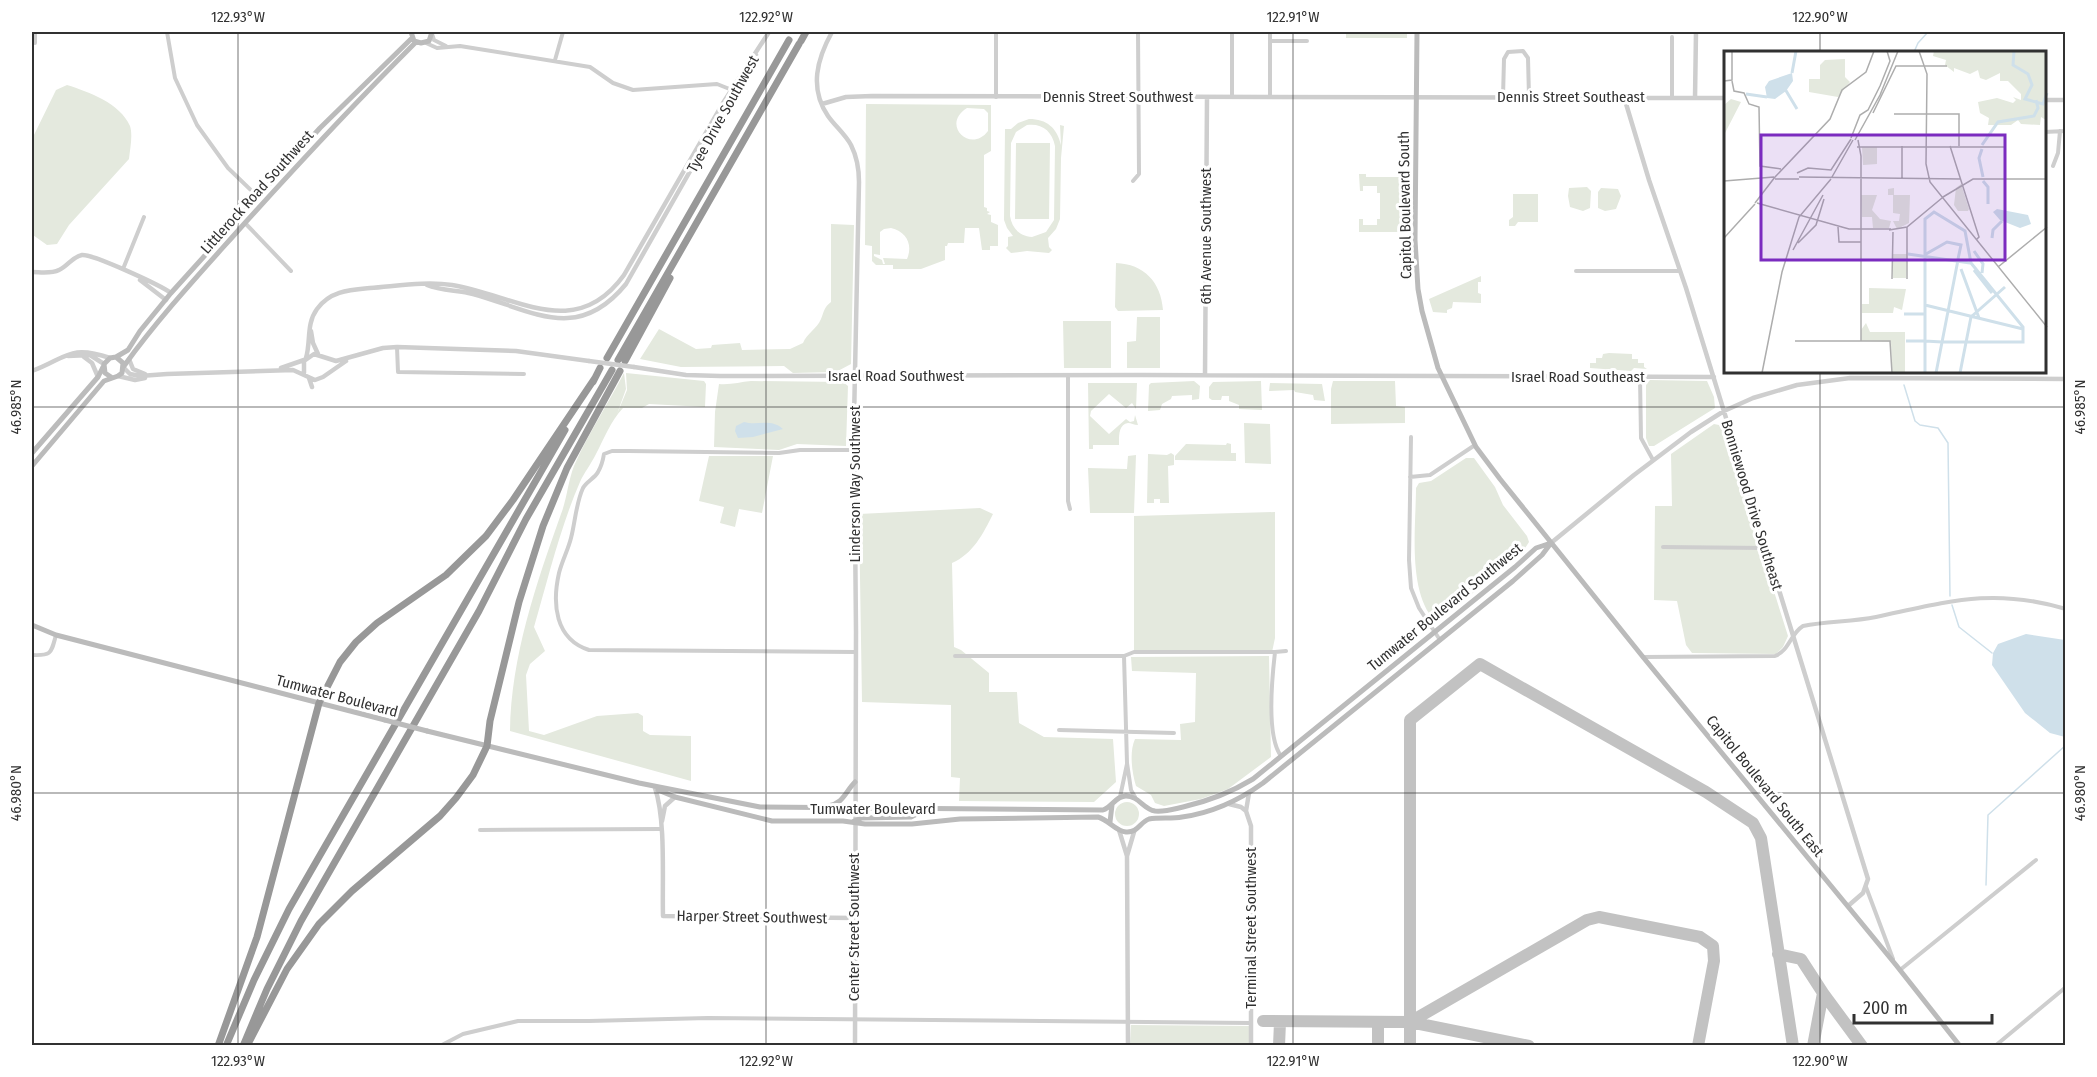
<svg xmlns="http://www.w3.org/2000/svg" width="2097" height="1077" font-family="'Fira Sans Condensed',sans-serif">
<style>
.green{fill:#e4e9de;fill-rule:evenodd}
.water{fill:#cfe0ea}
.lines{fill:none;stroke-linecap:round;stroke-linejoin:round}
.stream{stroke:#cfe0ea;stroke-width:1.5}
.taxiway{stroke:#c2c2c2;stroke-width:12}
.minor{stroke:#cecece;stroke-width:4}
.tertiary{stroke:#cecece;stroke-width:4.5}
.secondary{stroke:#bbb;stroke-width:5}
.motorway{stroke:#989898;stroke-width:7}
.tertiary-bridge{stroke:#cecece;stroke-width:4.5}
.secondary-bridge{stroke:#bbb;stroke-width:5}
.ticks{fill:none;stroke:#313131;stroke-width:1.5;stroke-opacity:0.45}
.labels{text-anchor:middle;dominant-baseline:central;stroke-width:6;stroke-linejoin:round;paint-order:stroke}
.street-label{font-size:15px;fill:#313131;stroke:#fff}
.inset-river{fill:none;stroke:#cfe0ea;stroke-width:3}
.inset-road{fill:none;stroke:#adadad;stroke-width:1.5}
.view{fill:#7b2cbf;fill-opacity:0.15;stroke:#7b2cbf;stroke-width:3}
.inset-edge{fill:none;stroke:#313131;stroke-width:3}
.neatline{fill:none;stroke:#313131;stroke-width:2}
.ticks-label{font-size:15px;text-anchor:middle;fill:#313131}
</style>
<rect width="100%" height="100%" fill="#fff"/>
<path class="green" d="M1346,32h61v6h-61z
M67,85c22,7 53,18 63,41 3,9 0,23 -1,33l-60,66 -12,19 -10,1 -14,-10 -1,-5v-91l24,-49z
M866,104l125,1v46l-7,4v52l3,1v3l3,1 -3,2 4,1v7l7,3v21h-8v4h-8l-3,-22h-14l-1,15h-16l-1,3h-2v14l-24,9h-28v-4h-17l-4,-4v-15l-7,-1zM967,108l17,1 4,4v18c-17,23 -48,-6 -21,-23zM891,228c16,4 22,17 16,31l-24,-1 2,6h-2l-1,-4 -8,-4v-2l6,1v-23l4,-3z
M1029,119c18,0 28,9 32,26l-1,-20 4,1 -3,32 -1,61 -4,10 -8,9 1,9 3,3 -3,3 -22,-2 -16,2 -5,-5 2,-2v-9l5,-1 -6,-8 -3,-8 1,-91h6l7,-6zM1027,125c15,-2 25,6 28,21l-1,74 -8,12 -14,5c-13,-1 -20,-9 -22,-21l1,-73 5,-11z
M1016,143h34l-1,76h-34z
M1359,174h7v3h33l1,-3 5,1 -1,57h-45v-13h4v6h14v-6h3v-26h-3v-7h-14v5h-3z
M1587,187l4,4 -1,17 -7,3 -13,-4 -2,-11 1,-8z
M1601,188l17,1 3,7 -5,13 -11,2 -7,-3v-16z
M1513,194h25v28h-20l-3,4h-6v-6l4,-3z
M831,224l23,1 -3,139 -15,8 -43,1 -9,-7 -103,1 -41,-8 19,-30 37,20 15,-1 1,-3 28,-2 2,7 48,-1 13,-6c4,-10 14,-14 18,-24 3,-7 3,-12 10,-17z
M1116,263c28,1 45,19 47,47l-45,1 -3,-4z
M1481,276v6h-3v11l3,1v9l-28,-1 -1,6 -5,2v3l-14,-1 -4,-13z
M1137,317h23v51h-33v-26l9,-1z
M1063,321h48v47h-47z
M1609,353l23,1v5h6v4h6v4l3,2 -13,-1 -3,3 -41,-3v-5h6v-5h6l1,-4z
M624,373l2,16 -9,25 10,-24 -1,-17 78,8 2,3 -1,23 -56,-3 -7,4h-19c-13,14 -18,29 -27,46 -5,10 -12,19 -16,28 -20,46 -32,97 -46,145l11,24 -15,13 -4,11 3,56 15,4 53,-19 41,-3 5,3v15l7,4 41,1v45l-181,-50c1,-74 26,-147 51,-217 6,-15 7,-33 13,-48 14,-32 34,-62 50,-93z
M1650,380l57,1 7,16 1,11 -61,38h-5l-3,-8v-53z
M751,381l92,1 5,4 -2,60 -49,-2 -18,6 -65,-3 1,-35 4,-28c12,1 21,-2 32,-3z
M1194,381l6,5 -1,13 -7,1v-5l-20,1 -1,3 -9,5 -2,6 -12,1 1,-26 2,-2z
M1261,381l1,29 -23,-1v-4l-10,-4v-5h-7l-1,4h-9l-3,-2v-11l4,-5z
M1333,381h62l1,25 9,1v16l-74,1v-35z
M1088,383h49l-1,26 -4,-6 -6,5 -17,-14 -18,17 -1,5 19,18 17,-15 4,3 4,-1 1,-6 3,10c-4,0 -7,-2 -10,-2 -10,1 -9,15 -9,22h-26v4h-4z
M1270,383l52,1 3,17 -11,-1 -1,-5 -18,-3 -1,-2 -25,1z
M1244,423l26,1 1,40 -26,-1z
M1714,424l5,1 4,4 65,207 -5,11 -7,7 -84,-1 -6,-8 -9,-44 -23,-1 1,-94h17l-1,-52z
M1227,443l4,1v9h5v8l-61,-1v-4l11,-12 40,1z
M1171,453l3,2v10l-6,1 1,37h-9v-4h-6v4h-7l1,-49 19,1z
M1136,455l-2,58h-44l-2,-45 39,1 1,-13z
M709,456h64l-11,57 -23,-4 -4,18 -15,-4 4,-16 -25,-6z
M1466,458h8l21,29 8,18 24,31 2,6 -7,11 -83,68h-4c-28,-29 -19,-95 -19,-133l3,-5 12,-2z
M980,508l13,6c-10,20 -20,40 -41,49l2,84 7,3 28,23v19h28l2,31 25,14 69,2 3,43 -22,20 -135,-1 1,-23 -9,-1v-72l-89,-3 -3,-188z
M1275,512v126l-3,14h-138v-136z
M1269,656l2,101 -43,32 -27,10 -37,7 -9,-3 -4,-8 -15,-9c-4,-13 -7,-34 -1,-47l46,1 -1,-16 15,-2 1,-49 -64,-2 -1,-14z
M1115 814a12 12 0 1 1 24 0a12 12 0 1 1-24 0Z
M1131,1025l118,1v19l-119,1z"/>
<path class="water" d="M744,422c13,4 27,-4 39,7l-30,8 -15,1 -3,-7 1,-5z
M2026,634l39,6v97l-15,-4 -25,-20 -33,-48 1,-12 5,-9z"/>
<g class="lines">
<path class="stream" d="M1914,52l4,-9 10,-11
M1904,385l11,36 5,4 18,3 10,15 2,153
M1952,605l7,22 33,26
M1986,885l2,-70 78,-70"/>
<path class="taxiway" d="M1778,954l23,5 22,34 -10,53
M1823,993l39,53
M1263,1021l147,1 119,24
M1410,1022l177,-102 12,-3 101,20 13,9 1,15 -16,85
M1279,1046l1,-24
M1378,1046v-24
M1410,1046v-326l70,-56 226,128 47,31 8,15 32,208"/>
<path class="minor" d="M167,32l8,46 22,47 31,43 30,29
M1232,32v65
M1270,32v65
M432,34l2,6 12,6
M1270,41h37
M35,43v-11
M426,43l11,5 23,-2 130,21 23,16 20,7 84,-6 15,6
M555,60l8,-28
M996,97v-65
M1503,97l1,-38 4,-7 15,-1 5,7 1,39
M1672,98v-61
M2044,132l22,-1
M2053,166l5,-13 2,-22
M1133,181l6,-7 -1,-142
M245,223l46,48
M123,269l21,-52
M1576,271h104
M397,347l1,25 126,2
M1068,375v126l2,8
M1640,377l1,61 12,22
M1411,437l-2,123 2,28 8,20 21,32
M854,450h-54l-21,3 -151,-2h-16l-8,3c-1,6 -3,13 -6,18 -3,6 -12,10 -15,16 -7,15 -8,35 -12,50 -3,12 -9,23 -12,35 -7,31 -4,66 30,77l266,2
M1410,477l20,-2 45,-30
M1663,547l102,1
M32,655c20,1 19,-2 24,-20
M955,656h169l10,-4h141
M1124,656l3,107 4,27 4,7
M1643,657l132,-1c15,-6 15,-22 28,-30 24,-5 48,-4 73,-9 71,-15 116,-30 190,-8
M1059,730l115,3
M1281,756c-15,-20 -9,-78 -6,-104l11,-1
M1120,797l7,-33
M480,830l181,-1
M1866,887l27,72
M1900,970l136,-110
M440,1046l23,-12 55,-13h71l119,-3 543,5
M1995,1046l71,-59"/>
<path class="tertiary" d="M832,32c-15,27 -23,56 -4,84 7,10 17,18 23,29 6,12 8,24 8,37l-5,237 2,212 -1,415
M1624,97l25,83 37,108 182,591 -5,14 -15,13
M1695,98l1,-66
M2044,100h22
M822,104l24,-7 26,-1 853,2
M32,272c8,0 19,2 27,-2 9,-4 13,-13 23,-15 11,-1 78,30 89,38
M140,280l26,20
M427,285c14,6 32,5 46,9 59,16 104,50 153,-10l130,-229
M311,331l2,12 5,11
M68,356l22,-1 14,9
M84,357l8,6 6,14
M306,358c5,-17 0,-34 11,-49 13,-18 32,-19 53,-21 27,-2 56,-7 82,-3 63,10 123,58 172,-10l99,-172 46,-71
M129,359l4,10 12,5
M634,367l52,8 34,1 422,-1 572,2
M124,368l6,6 10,2 27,-2 126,-4 22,10 8,-3 23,-16
M281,368l23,-8
M32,371c35,-13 37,-27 78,-13
M304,373v-12l10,-7 22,7 47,-13 14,-1 119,4 73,10
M1205,375l2,-277
M118,376l17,4 10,-2
M309,378l3,9
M1551,543l83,-68 57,-43 33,-21 29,-13 44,-13 53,-7 216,1
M655,788c11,32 7,93 8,128l192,2
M1249,793l-3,18 5,15v220
M1229,804l12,3 5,4
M662,821l3,-15 10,-9
M1119,830l8,26 1,190
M1127,856l7,-24"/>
<path class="secondary" d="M411,32l3,9 7,2 8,-2 3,-9
M1417,32l-2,208 3,49 4,22 16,57 38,79 24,32 143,178 253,308 64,81
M116,357l12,-7 12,-19 31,-38 149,-165 92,-90
M124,366c36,-50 79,-96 120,-142 56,-62 113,-123 172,-182
M32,453l66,-76 5,-10
M32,466l72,-85 14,-5 4,-3 1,-10 -7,-6 -6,1 -6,6 1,9 6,4
M32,625l24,10 329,85
M427,731l212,52 121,24 343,3c9,-3 13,-14 23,-14 13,0 17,13 29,15 10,1 19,-2 28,-4 26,-6 47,-14 70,-28l262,-212 21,-19 15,-5
M658,790l17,7 97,24h71l22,3h47l48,-5 138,-2c11,3 17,14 28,15 12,1 14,-10 23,-13 10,-2 23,0 33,-2 30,-4 56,-16 81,-34l250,-202 29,-26 9,-12
M828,806c16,-3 17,-14 27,-24
M854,821l8,-3 49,-1 14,-7
M1110,822l2,-17"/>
<path class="motorway" d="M801,41l5,-9
M607,358l182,-318
M618,360l181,-316
M625,361l45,-83
M593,382l7,-14
M218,1046l39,-109 62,-234 21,-41 16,-20 21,-19 69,-48 40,-39 27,-36 82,-122
M226,1046l28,-66 35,-71 276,-479
M243,1046l24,-57 34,-68 178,-310 47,-92 86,-149
M247,1046l40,-77 32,-45 33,-33 88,-75 16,-18 17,-23 14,-29 3,-25 29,-119 24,-76 24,-58 53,-97"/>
<path class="tertiary-bridge" d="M589,361l45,6"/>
<path class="secondary-bridge" d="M385,720l42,11"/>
</g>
<path class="ticks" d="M238,32v1014M766,32v1014M1293,32v1014M1820,32v20M1820,372v674M32,407h2034M32,793h2034"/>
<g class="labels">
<g class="street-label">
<text x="1118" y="97">Dennis Street Southwest</text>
<text x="1571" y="97">Dennis Street Southeast</text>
<text transform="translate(723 114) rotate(-61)">Tyee Drive Southwest</text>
<text transform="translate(257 192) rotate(-48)">Littlerock Road Southwest</text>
<text transform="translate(1405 205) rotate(-91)">Capitol Boulevard South</text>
<text transform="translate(1206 236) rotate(-90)">6th Avenue Southwest</text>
<text x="896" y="376">Israel Road Southwest</text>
<text x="1578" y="377">Israel Road Southeast</text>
<text transform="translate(855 484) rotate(-90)">Linderson Way Southwest</text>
<text transform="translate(1752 505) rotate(73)">Bonniewood Drive Southeast</text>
<text transform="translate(1445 607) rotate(-39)">Tumwater Boulevard Southwest</text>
<text transform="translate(337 696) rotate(15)">Tumwater Boulevard</text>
<text transform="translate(1765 786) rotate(51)">Capitol Boulevard South East</text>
<text x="873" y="809">Tumwater Boulevard</text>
<text transform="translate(752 917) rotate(1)">Harper Street Southwest</text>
<text transform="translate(854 927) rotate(-90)">Center Street Southwest</text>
<text transform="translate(1251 928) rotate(-90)">Terminal Street Southwest</text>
</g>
</g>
<g transform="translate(1724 51)">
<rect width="322" height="322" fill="#fff"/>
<path d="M210,0h112v69l-5,-3 -1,8 -19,-1 -3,-4 -7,5h-23l1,-7 -9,-5 -2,-11 19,-4 16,5 3,-3 -3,-3 8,3v-6l-13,-13h-8v-8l-14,7 -6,-2 -2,-8 -8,4 -16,-6v4l-9,-7 1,-5 -13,-4zM121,8v18l5,5 -12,15 -29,-5v-13h11v-14l5,-5zM7,48l10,3 -17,33v-30zM138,96h15v17l-14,1zM237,133l8,25 -1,2h-10l-4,-6 2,-17zM170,137v7h16l-1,28 -12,6 -4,-8h6l1,-7 -7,-1v-18h-5v-6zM137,144h16l-5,15 8,9 11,2 -2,7h-16l-1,-11h-10zM169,203h14l-1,24h-13zM145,237l37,1 -4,21 -8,-3 -1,6h-31v-9h7zM142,272l4,9h35v41h-13l-1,-31 -30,-1v-11z" fill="#e4e9de"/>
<path d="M68,22l1,8 -7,10 -11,8 -8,-1 -2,-11 4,-6zM273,158l31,6 3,9 -11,4 -20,-8 -7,-8z" fill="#cfe0ea"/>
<path class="inset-river" d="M290,0l-1,14 15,9 4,11 -7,14 18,5 4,-11M68,22l4,-22M61,38l12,20M22,43l21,3M258,94l16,-23 36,-6 4,-8 -2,-8M258,98l-3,9 4,19M259,130l5,6v17M268,187l1,-8 9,-9M250,200l9,13 -1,9M184,203l62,9M202,203l21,-12 14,3 -3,14M237,218l18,49M250,219l18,23M201,254l98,24M180,263h20M182,290h19l17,1h81v-15l-52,-64 -6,-32 -31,-19 -9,7v154M212,322l22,-113M236,322l11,-56 34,-30"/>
<path class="inset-road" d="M195,0l8,23 -1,90 4,18 117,145M0,30l8,-1v-29M8,30l2,10 10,2 5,11 10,3 1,59 21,3M149,62l23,-47h51M170,63h65v32M127,87l9,-23 8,-5 12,-24 10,-25 -3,-10M131,89l25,-45 18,-44M134,89l3,16v185M226,95l29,91 -3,3M133,96h149M73,122l11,-5 23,2 20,-31M51,126l55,-58 12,-29 24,-18 8,-21M75,126l162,2M108,126l21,-37M51,128h24M178,128v-33M0,130l50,-4M219,146l30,-18h74M31,152l20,-26M33,152l92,26h42M114,176l1,15h22M183,176v52M165,179l18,-3 35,-29M0,187l31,-34M74,192l18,-18 8,-26M69,199l30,-55M274,216l49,-40M168,228l1,-47M71,290h95l2,32M38,322l20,-101 17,-55 32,-38"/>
<path class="view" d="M37,84h244v125h-244z"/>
<rect width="322" height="322" class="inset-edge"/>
</g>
<rect width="2097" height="1077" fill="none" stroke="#ffffff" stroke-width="66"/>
<path d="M1854 1014v9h138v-9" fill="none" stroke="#313131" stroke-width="3"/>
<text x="1863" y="1014" font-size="18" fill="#313131" stroke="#ffffff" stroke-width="4.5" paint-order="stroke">200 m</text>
<rect x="33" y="33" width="2031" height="1011" class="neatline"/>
<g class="ticks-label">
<text x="238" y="22">122.93°W</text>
<text x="766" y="22">122.92°W</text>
<text x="1293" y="22">122.91°W</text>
<text x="1820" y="22">122.90°W</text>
<text transform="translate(16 407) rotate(-90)" y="5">46.985°N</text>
<text transform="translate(2080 407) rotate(-90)" y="5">46.985°N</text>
<text transform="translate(16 793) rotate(-90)" y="5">46.980°N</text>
<text transform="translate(2080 793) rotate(-90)" y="5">46.980°N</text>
<text x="238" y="1066">122.93°W</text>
<text x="766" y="1066">122.92°W</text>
<text x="1293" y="1066">122.91°W</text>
<text x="1820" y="1066">122.90°W</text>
</g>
</svg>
